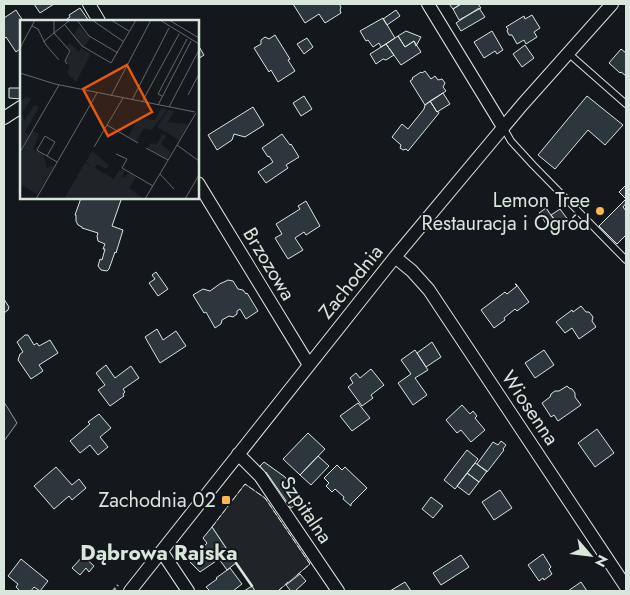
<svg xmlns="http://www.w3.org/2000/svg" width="630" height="595" font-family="Jost,sans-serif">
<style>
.green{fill:#202428;stroke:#939e99}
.building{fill:#2c363c;stroke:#d8e6dc}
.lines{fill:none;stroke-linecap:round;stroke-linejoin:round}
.lane-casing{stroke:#d8e6dc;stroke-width:8}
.street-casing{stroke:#d8e6dc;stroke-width:14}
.path{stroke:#9da8a2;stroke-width:2.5;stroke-dasharray:4 2.5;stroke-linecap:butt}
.lane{stroke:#14181c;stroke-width:6}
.street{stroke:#14181c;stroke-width:12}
.fence{stroke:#d8e6dc;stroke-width:1;stroke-dasharray:6 2.5;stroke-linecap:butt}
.wall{stroke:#d8e6dc;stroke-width:2.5}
.poi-dot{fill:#ffb74d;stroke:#14181c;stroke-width:2}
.labels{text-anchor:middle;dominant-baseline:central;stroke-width:4;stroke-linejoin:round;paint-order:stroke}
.poi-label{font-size:20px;fill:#d8e6dc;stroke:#14181c;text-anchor:end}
.street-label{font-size:20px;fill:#d8e6dc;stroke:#14181c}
.neighbourhood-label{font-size:21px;font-weight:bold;fill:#d8e6dc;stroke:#14181c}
.inset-road{fill:none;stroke:#626a69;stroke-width:1}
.view{fill:#e8590c;fill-opacity:0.15;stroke:#e8590c;stroke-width:2.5}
.inset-edge{fill:none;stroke:#d8e6dc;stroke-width:2.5}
</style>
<rect width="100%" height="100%" fill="#14181c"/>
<path class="green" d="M4,402l13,21 -13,18z
M245,484l20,14 45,66 -32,27h-23l-43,-64z"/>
<path class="building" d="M34,4h20l-14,9z
M293,4h46l2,3 -1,3 1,3 -16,10 -6,-9 -14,9z
M449,4h12l-8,5z
M461,4h17l3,4 -22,12 -6,-11z
M80,8l9,13h-25l6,-4 -1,-2z
M479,8l6,9 -24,14 -5,-8z
M16,10l7,11h-2v27l-5,4 -10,-15 -2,2v-21z
M396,10l4,6 -13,9 -4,-6z
M532,15l8,13 -6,4 3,5 -11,7 -2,-4 -7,4 -5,-9h-3l-2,-4 1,-2 -2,-2 18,-11 1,3z
M383,18l12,20 -14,9 -2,-4 -6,4 -5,-7 -2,1 -6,-10z
M406,31l15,6 -5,9 -2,-5 -9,6 -7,-11z
M492,31l11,19 -6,4 -2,-3 -11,7 -10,-16z
M275,35l15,24 -2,1 7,11 -17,11 -7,-12 -2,2 -15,-24 7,-4v-4l4,-3 4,2z
M398,36l7,11 9,-6 7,11 -20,13 -15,-21z
M307,38l6,9 -9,7 -7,-10z
M386,44l8,11 -8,5 -3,-1 -7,5 -6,-10z
M198,45l6,10 -6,4z
M525,45l9,13 -12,9 -9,-13z
M621,49l5,4v23l-5,-4 -1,1 -11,-10z
M425,71l6,8 4,-3 3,4 4,-1 3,4 -2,4 3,4 -21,14 -15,-24 3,-2 -1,-1 9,-6 1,1z
M9,88h12v11l-12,-1z
M443,93l7,11 -13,8 -7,-11z
M304,96l8,13 -11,7 -8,-13z
M587,96l36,29 -18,20 -17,-15 -33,39 -17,-14z
M430,101l7,11 1,-1 1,2 -31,38 -2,-2 -3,1 -3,-2 1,-3 -9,-8 10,-13 6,5 16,-20 1,-4z
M253,107l11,18 -19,12 -11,-3 -2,6 -15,10 -9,-15z
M282,134l8,11 1,-1 8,13 -13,8 2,3 -22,15 -8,-11 15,-10 -4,-6 -1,1 -6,-9z
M625,186l1,1v16l-3,4 3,4v24l-9,9 -18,-18 27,-27 -7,-7z
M81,198h13l4,1 3,-1h18l2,2 -9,26 11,4 -7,23 -1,-1 -6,17 -2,2 -6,-1 -3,-4 2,-7 2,1 3,-11h-2l2,-5 -7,-3 -1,-5 1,-3 -16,-5v-1l-4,-2 -2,-4v-6h-1z
M306,201l14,25 -14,9 -2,-3 -9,6 8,12 -15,9 -13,-21 7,-4 -6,-10 24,-15 -2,-3z
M546,208l10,14h1l4,5 -7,5 -5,-5v1l-10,-15z
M560,209l9,12 -8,6 -10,-12z
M156,272l12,17 -10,7 -9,-13 6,-4 -3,-4z
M228,280l5,1 5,8 5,1 3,4 1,-1 11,18 -12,8 -6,-10 -3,2v3l-4,3 -4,-1 -7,4 -1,4 -6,4 -9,-16 -2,1 -11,-18 10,-6 7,2 11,-8h1z
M515,284h1l13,18 -12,9 -2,-2 -11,9 1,2 -11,8 -13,-18 24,-18 2,2 10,-8z
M4,299l5,8 -1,3 -4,3z
M581,306l5,6h3l4,5 -1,4 4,6 -17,12 -7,-11 -7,5 -9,-11 16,-12 1,2z
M157,329l6,11 13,-9 10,15 -26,17 -15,-26z
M25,335h3l6,10 3,-2 2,3 11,-6 8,13 -19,12 4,6 -12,8 -13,-19 2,-6 3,-2 -6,-10z
M432,342l9,15 -15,10 -9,-14z
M415,350l13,20 -13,8 12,17 -14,10 -15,-22 13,-9 -10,-14z
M544,350l10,15 -19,13 -10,-15z
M106,365l9,13 16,-12 8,12 -16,11 2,3 -2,2 1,2 -14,10 -12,-16 7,-5 -9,-12z
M371,369l13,16 -13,10 2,3 -11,8 -14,-19 5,-4 -3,-5 6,-5 4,5z
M567,386l2,2 3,1 3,4v4l6,8 -23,16 -4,-6 -3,2 -9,-14 8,-6 1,-3 4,-3h4z
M358,403l12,15 -18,13 -12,-15z
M462,405l8,9 3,-3 4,5 -2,2 10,12 -14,12 -10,-12 -4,3 -11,-13z
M99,414l12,14 -11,9 8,10 -10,8 -8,-10 -10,8 -10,-12 20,-17 -2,-2z
M597,429l17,24 -19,14 -17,-24z
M308,433l17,16 -25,26 -17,-16z
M501,441l5,4 -3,4 1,1 -17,22 -10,-8 16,-22 5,3z
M467,450l11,9 -23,30 -11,-9z
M318,456l11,10 -18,19 -11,-10z
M264,462l21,15 17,23 -11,8 -25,-36 -1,1 -5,-7z
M475,463l12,8 -8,11 -12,-9z
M337,465l5,5 3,-3 22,21 -16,16v2l-8,-7 1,-2 -9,-8 -3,3 -6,-6 3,-3 -5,-5z
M56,467l16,18 7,-6 7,9 -14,12 -3,-4 -15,13 -20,-23z
M467,473l12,9 -10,13 -12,-9z
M500,490l12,18 -18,12 -12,-18z
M431,497l12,9 -10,12 -11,-9z
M212,527l24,36 -9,7 -8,-11 -19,13 -10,-10 17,-19 -4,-5z
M543,554l8,13 -2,2 3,5 -8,6 -1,-2 -4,3 -11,-16z
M461,555l8,12 -28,18 -8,-12z
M83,556l11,10 -5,6 -3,-4 -6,7 -8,-7z
M21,559l27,22 -8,10 -6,-4 -3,4h-11l-4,-4 2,-3 -10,-8z
M230,568l12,16 -9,7h-23l-4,-4 11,-8 -1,-1z
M300,574l6,7 -11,10h-7l2,-1 -4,-5z
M405,582l6,9h-21z
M581,582l6,9h-19z
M252,586l3,5h-11z"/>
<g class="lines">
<g class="lane-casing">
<path id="lane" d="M568,53l58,51
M503,127l8,14 22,24 93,95"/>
</g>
<g class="street-casing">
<path id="street" d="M89,4l10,17
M428,4l75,123
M4,118l17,-11
M198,183l111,182
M395,257l17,14 17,19 197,297
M238,454l22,22 78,115
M162,552l26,39
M130,591l265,-334 127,-152 90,-101"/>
</g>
<path class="path" d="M113,591l5,-6"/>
<use href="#lane" class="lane"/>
<use href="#street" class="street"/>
<path class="fence" d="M212,527l33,-43 20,14 45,66 -14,12
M278,591l10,-9"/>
<path class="wall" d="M236,563l16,23"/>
</g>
<g class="poi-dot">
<circle cx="600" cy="211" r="5"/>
<rect x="221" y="495" width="10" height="10" rx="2.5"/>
</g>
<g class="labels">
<g class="poi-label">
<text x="590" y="200">Lemon Tree<tspan x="590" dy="23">Restauracja i Ogród</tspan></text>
<text x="216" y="500">Zachodnia 02</text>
</g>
<g class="street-label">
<text transform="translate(269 264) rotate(59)">Brzozowa</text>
<text transform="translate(351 282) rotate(-51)">Zachodnia</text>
<text transform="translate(530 408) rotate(56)">Wiosenna</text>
<text transform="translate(306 510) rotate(56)">Szpitalna</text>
</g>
<g class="neighbourhood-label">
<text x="159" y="553">Dąbrowa Rajska</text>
</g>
</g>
<g transform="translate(20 20)">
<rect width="179" height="179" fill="#14181c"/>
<path d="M59,6l11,12 -6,9 -11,-11zM49,23l10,9 2,-4 10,6 -15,28 -9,-9 3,-6 -4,-6 6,-9 -5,-5zM6,76l5,3 -9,14 3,7 9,-15 5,2 -14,25 4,3 -9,16v-53l3,2zM141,88l6,2 -15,20 -8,-2 -8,14 -8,-5 11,-19 16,2zM148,90l6,1 -6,11 20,2 -9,16 -22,-13zM13,111l6,3 -6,15 10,5 4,14 7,-3 -8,15 -4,-4 3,5 -8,13 -17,-10v-31zM143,114l3,2 -5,8 10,8 -4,7 -19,-11 3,-5 6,1zM72,131l17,14 -3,4 -9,-5 -2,4 19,11 6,-10 5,2 -3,5 3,2 3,-5 8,4 -7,11 15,11h-80l21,-36 8,4 -7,-5z" fill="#202428"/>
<path class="inset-road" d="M34,0v13l16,18 -5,10 2,3M57,0l12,16 29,17M72,0l32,22M91,0l18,11M140,0l39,24M149,0l30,18M45,5l17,21 29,17 25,-43M12,6l6,3 8,16 13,15M23,22l27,-22M0,28l15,-28M0,53l35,11 140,28M168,75l11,-21M91,76l40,-76M142,76l-4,-2 29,-55M112,80l37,-72M122,82l37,-68M138,85l33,-64M149,87l30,-57M87,105l31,18M157,125l22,16M74,127l29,-49M126,128l22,12M0,132l39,-67M96,134l11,5 -5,9 31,18M27,136l8,-14 -10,-6 -8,14 1,1 9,5 10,6M140,154l14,15M16,179l61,-106M125,179l51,-86M165,179l14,-24"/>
<path class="view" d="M107,45l25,47 -44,24 -25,-47z"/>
<rect width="179" height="179" class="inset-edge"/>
</g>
<rect width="630" height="595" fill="none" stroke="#d8e6dc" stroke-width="10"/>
<g transform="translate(590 555) rotate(118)" stroke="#14181c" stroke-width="4" paint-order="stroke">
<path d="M0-4L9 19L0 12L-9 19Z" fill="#d8e6dc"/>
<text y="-8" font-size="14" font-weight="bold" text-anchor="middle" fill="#d8e6dc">N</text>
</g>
</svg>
